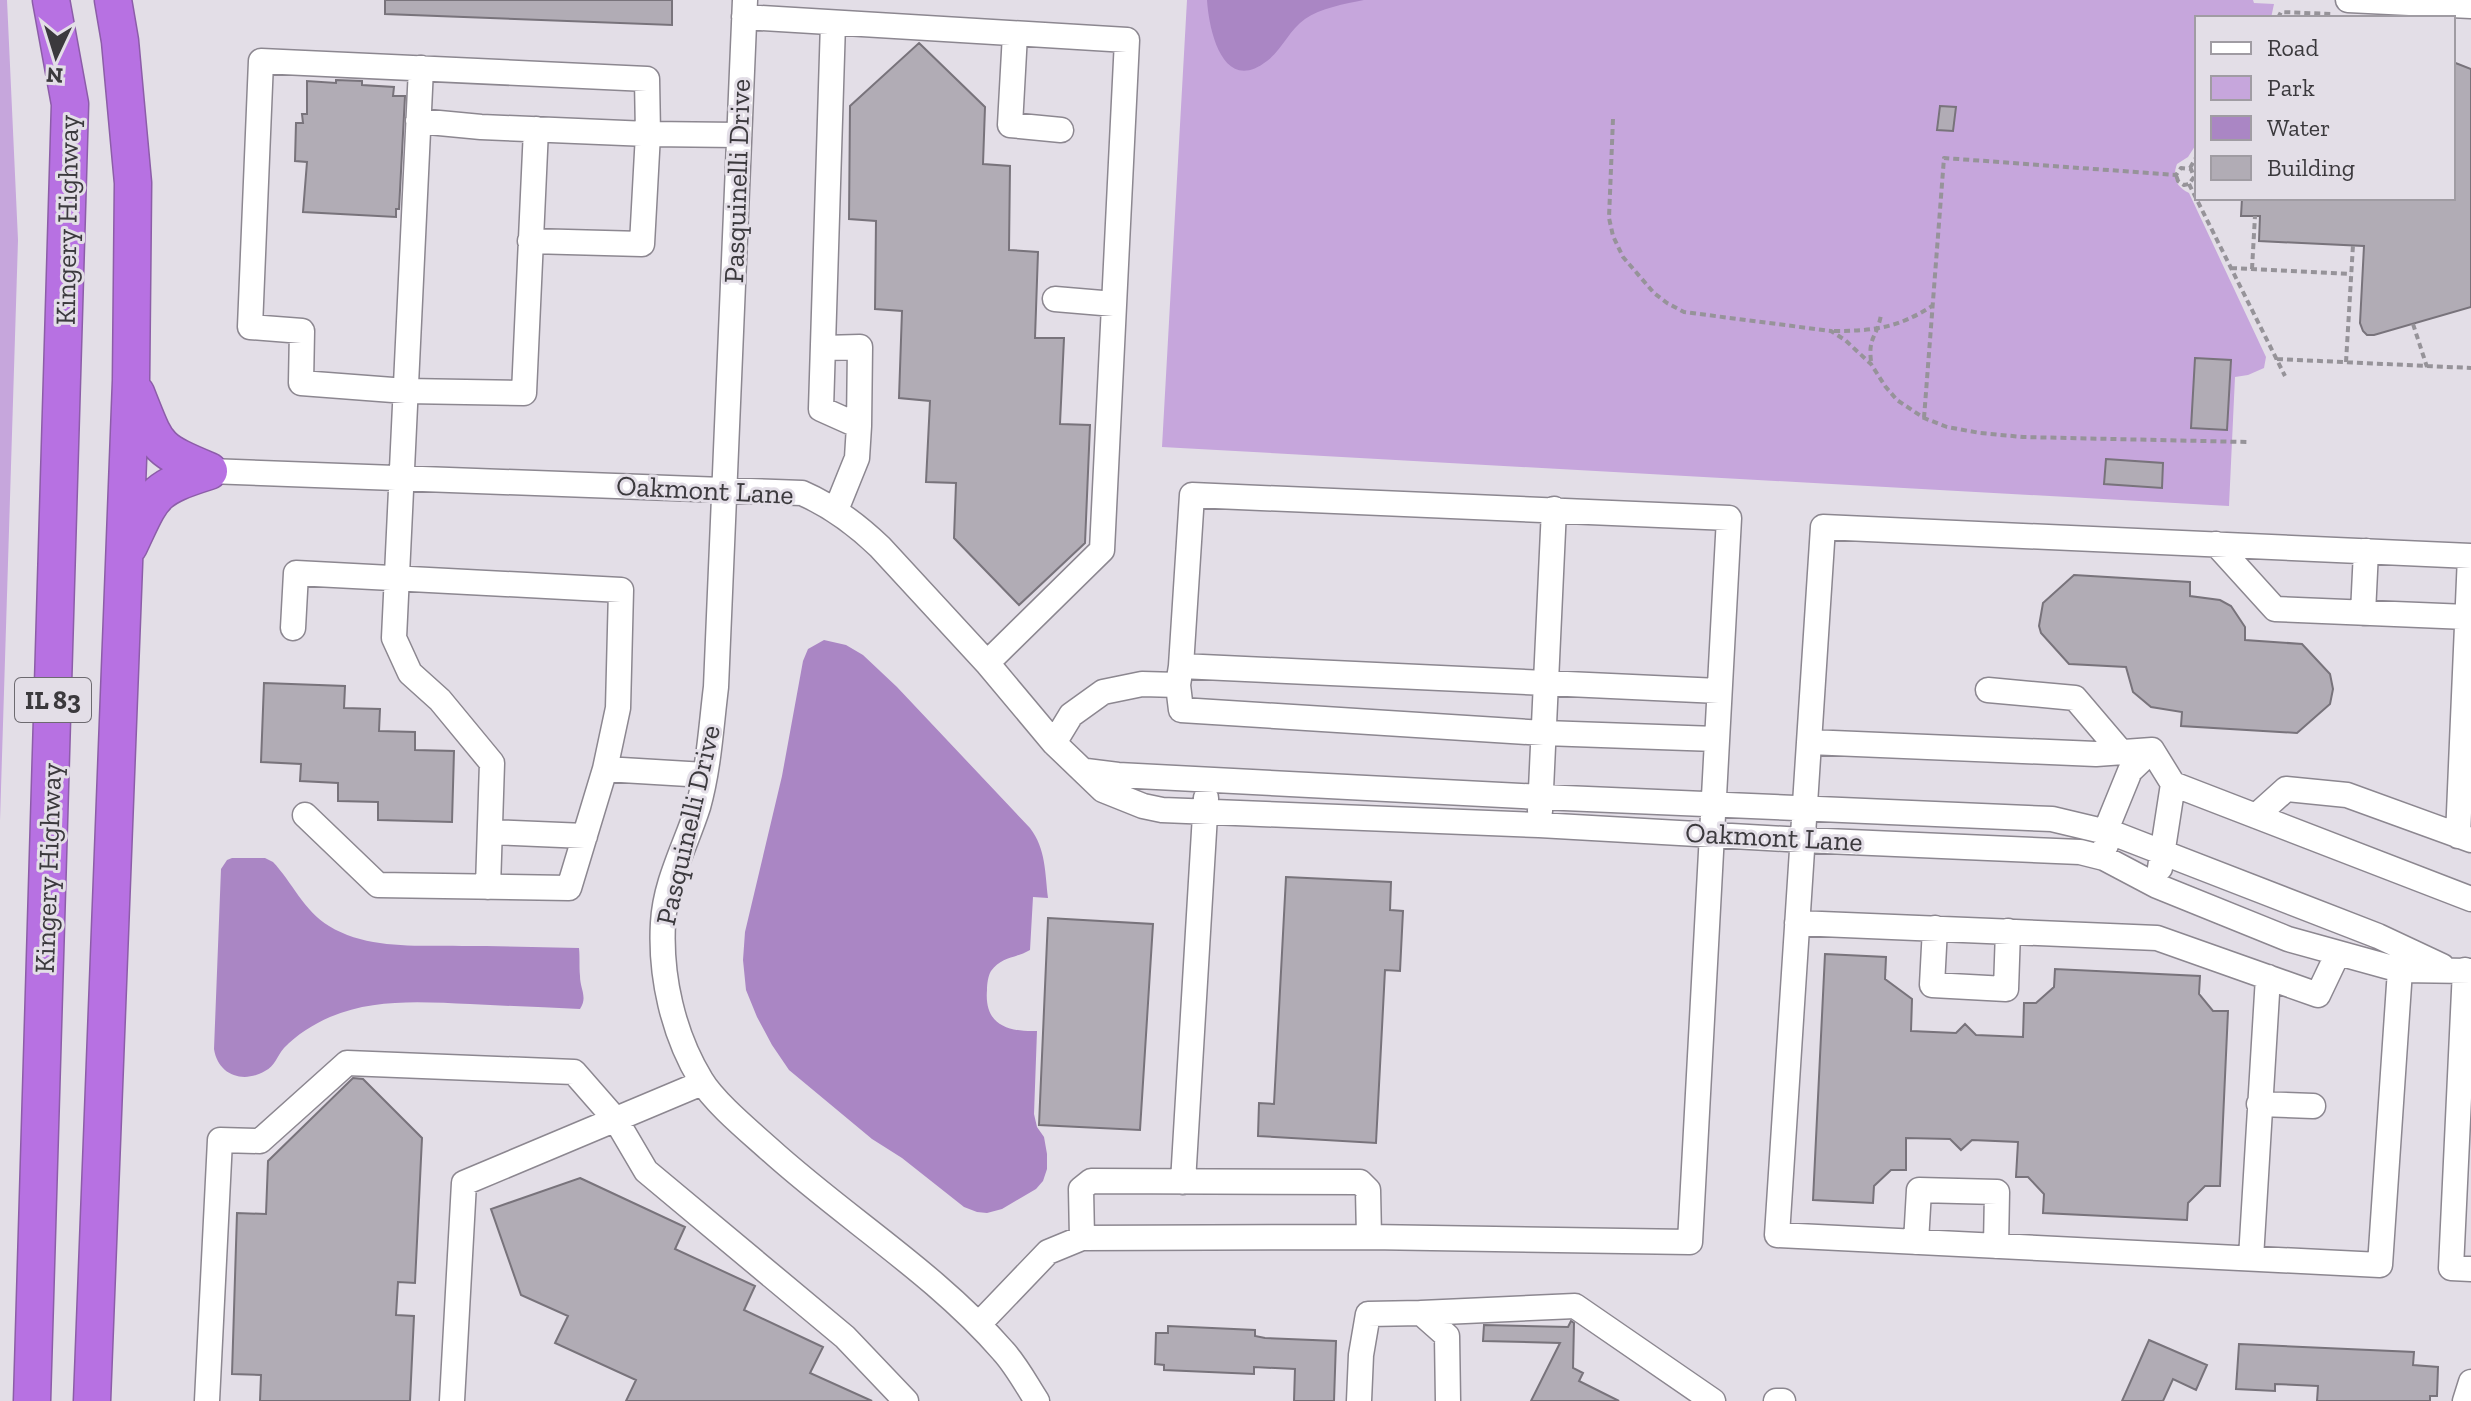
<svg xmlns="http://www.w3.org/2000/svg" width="2471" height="1401" font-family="'Zilla Slab',serif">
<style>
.green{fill:#c6a6dc}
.water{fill:#aa86c4}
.building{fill:#b1acb5;stroke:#78737b;stroke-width:2}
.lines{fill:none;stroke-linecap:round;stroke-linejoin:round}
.minor-casing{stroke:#8c8790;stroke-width:27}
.highway-casing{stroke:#8c5da8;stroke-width:39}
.path{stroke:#969399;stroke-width:4;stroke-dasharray:6 4;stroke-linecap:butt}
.minor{stroke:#fff;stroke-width:24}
.highway{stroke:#b771e2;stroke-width:36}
.labels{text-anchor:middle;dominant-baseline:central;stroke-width:6;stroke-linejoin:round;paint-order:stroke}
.shield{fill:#e3dee7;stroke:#6d6a70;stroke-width:2}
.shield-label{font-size:26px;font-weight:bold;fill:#3b393d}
.street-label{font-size:28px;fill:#3b393d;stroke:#e3dee7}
</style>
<rect width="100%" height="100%" fill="#e3dee7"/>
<path class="green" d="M0,0h7l11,240 -18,581z
M1187,0h1066l1,3 20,1 -3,14h-74v125l-9,14 -11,7c-5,14 -1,22 12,29l77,164 -2,11 -16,7 -13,2 -6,129 -1067,-59z"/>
<path class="water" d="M1207,0h157c-19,4 -44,8 -59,19 -16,11 -23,31 -38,42 -44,34 -58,-30 -60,-61z
M824,640l22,5 17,10 34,32 133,141c16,21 15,45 18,70l-15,-1 -3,53c-13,8 -28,6 -39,21 -3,5 -4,13 -4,19 -3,35 21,42 50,41l-3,83 3,13 7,10 3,17v15l-4,12 -7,8 -34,20 -15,4 -10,-1 -13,-5 -62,-49 -30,-19 -83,-69 -17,-25 -15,-28 -11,-27 -3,-30 2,-28 37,-156 21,-115 5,-12z
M232,858h33l8,4c19,20 31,49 56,64 39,24 89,19 133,20 39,0 78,1 117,2 1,10 0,18 1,28 0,13 8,21 0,33 -37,-2 -73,-3 -110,-5 -47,-2 -95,-6 -140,13 -16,7 -34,18 -46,31 -7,8 -9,18 -19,23 -22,13 -47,4 -51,-22l7,-180 6,-9z"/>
<path class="building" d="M385,0h287v25l-287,-11z
M919,43l66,64 -2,57 27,2 -1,84 29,2 -3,86h29l-4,86 30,1 -5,118 -66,62 -65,-67 2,-55 -30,-1 4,-81 -31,-3 3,-87 -27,-2 1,-88 -27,-2 1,-113z
M2453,62l18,7v238l-97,28h-7l-4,-4 -3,-8 4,-77 -105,-5 1,-25h-19l1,-18h211z
M336,80l26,1v4l32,2 -1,9h12l-6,113h-3v8l-93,-5 4,-50 -12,-1 1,-38h7l-1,-9h5v-33l29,2z
M1940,106l16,1 -3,24 -16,-1z
M2195,358l36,2 -4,70 -36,-2z
M2106,459l57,4 -1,25 -58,-4z
M2074,575l116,7v14l30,4 11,6 14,21v13l57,4 28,30 3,15 -3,15 -33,29 -116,-7 1,-14 -31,-5 -18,-15 -7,-25 -57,-3 -28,-31 -2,-7 4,-23z
M264,683l81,3 -1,22 36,1 -1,22 36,1v18l39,1 -2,71 -74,-2v-18l-40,-1v-18l-38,-2 1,-17 -40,-2z
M1286,877l105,5 -1,28 13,1 -3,60 -15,-1 -9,173 -118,-7 1,-33 15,1z
M1048,918l105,6 -13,206 -101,-5z
M1825,954l61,3 -1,22 27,20 -1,32 45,2 9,-9 11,11 47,2 1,-34h12l18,-16 1,-18 145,7 -1,18 14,17h15l-8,175h-15l-17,17 -1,17 -144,-7 1,-19 -16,-17h-12l2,-35 -46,-2 -11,10 -11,-11 -44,-1v32h-15l-17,16 -1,17 -60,-3z
M353,1078l10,1 59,59 -7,145 -17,-1 -2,33 18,1 -4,85h-150l1,-26 -29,-1 5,-161 29,1 2,-53z
M580,1178l105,49 -10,22 80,37 -11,24 79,37 -13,26 62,28h-246l10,-21 -81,-37 13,-27 -47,-21 -30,-86z
M1571,1321l3,2 -1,45 10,5 -4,8 40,20h-88l29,-58 -77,-2 1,-16 84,2z
M1168,1326l87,4v6l10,2 71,3 -2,60h-40l1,-32 -41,-2v7l-90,-4v-5l-9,-1 1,-31h12z
M2149,1340l58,25 -11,25 -23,-11 -10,22h-41z
M2239,1344l175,8 -1,13 25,2 -1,29h-7v5h-113l1,-15 -43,-2v7l-39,-2z"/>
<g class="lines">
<g class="minor-casing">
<path id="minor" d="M745,0l-29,687c-5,40 -7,81 -18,120 -12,38 -33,75 -35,116 -3,53 10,111 38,157 13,22 48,51 68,69 76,69 166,124 234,202 13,14 23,33 34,50
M2348,0l123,6
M744,17l383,23 -25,510 -115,113
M833,23l-12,386 38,17 -2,32 -21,52
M1015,34l-5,91 51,5
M421,68l-27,570 16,35 30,27 52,63 -4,124
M418,121l63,6 167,7 -6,110 -112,-3
M536,129l-12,264 -118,-2 -105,-8 1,-52 -52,-4 11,-266 386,18 1,55 91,1
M1055,299l59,5
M823,348l37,-1 -1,79
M209,471l593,22c30,13 54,31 78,54l107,116 67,80 49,47 40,16 19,4 377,15 264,15 277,12 24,6 53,28 131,53 112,31 71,1
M2216,544l59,65 192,8
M2363,613l3,-62
M293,628l3,-55 325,17 -3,118 -13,61 -36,119 -191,-3 -73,-70
M1181,666l538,25
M1988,690l87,8 46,54
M1809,742l287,12 56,-4
M1054,743l17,-28 32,-23 39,-8 36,1
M2152,750l21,34 -13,84
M605,769l100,6
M1086,771l32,4 423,22 511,22 63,15 263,102 64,30
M2173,784l298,115
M1540,811l14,-302
M2256,816l30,-27 61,6 124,45
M490,832l95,4
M2458,836l12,-280
M2106,845l4,-25 20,-49 22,-21
M1797,923l360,15 161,57 20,-42
M1935,928l-3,57 74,4 2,-58
M2400,970l-20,295 -603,-30 46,-708 648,29
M2465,970l-14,298 20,1
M2259,1104l54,2
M1183,1182l23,-384
M1082,1238l287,-1
M1916,1242l3,-52 78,2 -1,54
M2251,1258l17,-281
M1421,1313l154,-7 138,95
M979,1324l69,-72 34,-14 -1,-49 10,-8 269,1 8,8 1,47 321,5 39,-724 -537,-23 -11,171 -3,19 3,25 363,23 172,6
M207,1401l13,-261 40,1 87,-78 227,9 42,48 30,51 199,166 61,64
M452,1401l12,-218 238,-100
M1359,1401l2,-46 7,-41 53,-1 26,23 1,65
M1776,1401h7
M2465,1401l6,-19"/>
</g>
<g class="highway-casing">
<path id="highway" d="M136,393c22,55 18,55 73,78
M129,546c25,-53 23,-57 80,-75
M32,1401l38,-1297 -19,-104
M92,1401l39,-1020 2,-198 -13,-142 -7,-41"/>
</g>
<path class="path" d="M2278,18l3,-6 50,2
M1613,119l-4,99 4,18 10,21 31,36 13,10 17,9 147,19 14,9 26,24 14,22 12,14 27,18 23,9 33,6 43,4 224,5
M2190,168l7,-12
M2189,184l96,192
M2231,268l120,6
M2252,269l3,-53
M2413,324l14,43
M1834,331c39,0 64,-3 98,-25
M2277,359l194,9
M1871,361c-3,-24 6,-24 10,-46
M2346,362l7,-117
M1924,418l20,-260 232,17 5,-7 10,1 3,8 -5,7 -5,1 -6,-4 -2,-6"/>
<use href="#minor" class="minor"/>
<use href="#highway" class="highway"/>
</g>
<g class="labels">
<rect class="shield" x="15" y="678" width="76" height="44" rx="6"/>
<g class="shield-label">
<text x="53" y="700">IL 83</text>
</g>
<g class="street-label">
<text transform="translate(737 181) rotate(-88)">Pasquinelli Drive</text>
<text transform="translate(67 220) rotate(-89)">Kingery Highway</text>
<text transform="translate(705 490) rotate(3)">Oakmont Lane</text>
<text transform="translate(688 825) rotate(-77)">Pasquinelli Drive</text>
<text transform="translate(1774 837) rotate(3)">Oakmont Lane</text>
<text transform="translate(48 868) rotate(-88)">Kingery Highway</text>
</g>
</g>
<rect x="2195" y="16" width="260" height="184" fill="#e3dee7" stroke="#a09ca3" stroke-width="2"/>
<rect x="2211" y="42" width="40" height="12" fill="#ffffff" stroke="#a09ca3" stroke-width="2"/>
<text x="2267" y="56" font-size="24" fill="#3b393d">Road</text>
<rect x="2211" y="76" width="40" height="24" fill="#c6a6dc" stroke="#a09ca3" stroke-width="2"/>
<text x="2267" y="96" font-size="24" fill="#3b393d">Park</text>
<rect x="2211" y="116" width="40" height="24" fill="#aa86c4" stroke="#a09ca3" stroke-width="2"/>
<text x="2267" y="136" font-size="24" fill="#3b393d">Water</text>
<rect x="2211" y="156" width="40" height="24" fill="#b1acb5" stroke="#a09ca3" stroke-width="2"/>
<text x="2267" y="176" font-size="24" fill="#3b393d">Building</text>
<g transform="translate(56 56) rotate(184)" stroke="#e3dee7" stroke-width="6" paint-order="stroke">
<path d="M0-6L14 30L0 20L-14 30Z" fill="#3b393d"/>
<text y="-12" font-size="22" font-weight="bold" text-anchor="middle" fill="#3b393d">N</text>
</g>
</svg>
